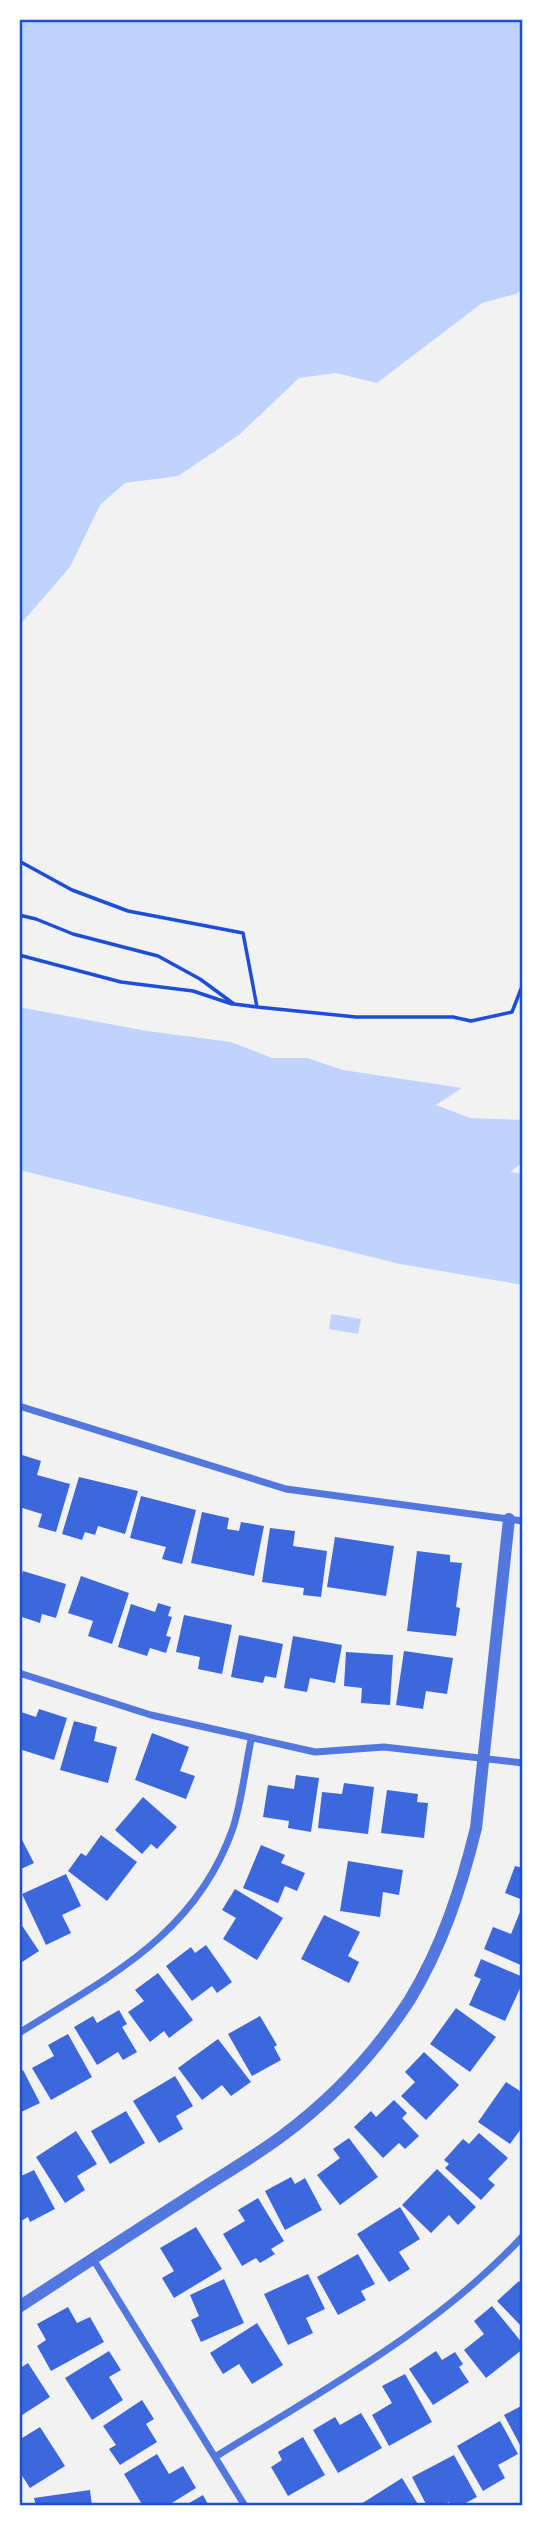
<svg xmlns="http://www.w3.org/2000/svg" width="542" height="2525" font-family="'Nunito Sans',sans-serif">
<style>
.water{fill:#bfd3fe}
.building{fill:#3d67dc}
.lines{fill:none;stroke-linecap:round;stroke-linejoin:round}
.path{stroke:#1d4ed8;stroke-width:3.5}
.minor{stroke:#5277de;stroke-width:7}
.tertiary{stroke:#5277de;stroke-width:12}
.neatline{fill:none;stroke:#1d4ed8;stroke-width:2.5}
</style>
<rect width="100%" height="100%" fill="#f2f2f2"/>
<path class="water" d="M19,19h504v269l-7,6 -34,9 -105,80 -41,-10 -37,5 -60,57 -61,41 -53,7 -25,22 -30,62 -51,59z
M19,1007l128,24 84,11 41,16h35l36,12 119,18 -26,17 34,13 53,2v42l-13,10 13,2v111l-123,-21 -381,-94z
M331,1314l30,5 -3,15 -29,-5z"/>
<path class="building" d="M19,1454l22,7 -4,14 33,9 -14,48 -18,-5 4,-13 -23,-7z
M79,1477l59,14 -13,43 -27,-8 -3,9 -10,-3 -3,8 -20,-6z
M141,1496l55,14 -14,54 -20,-5 4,-12 -36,-9z
M202,1512l27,6 -2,11 12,2 2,-9 23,4 -10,50 -63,-13z
M270,1528l25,3 -2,15 34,5 -6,46 -18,-2 1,-7 -42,-6z
M335,1537l59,9 -8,50 -59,-9z
M417,1551l33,4v7l12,1 -6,44 4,1 -4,28 -49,-5z
M23,1571l43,13 -10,34 -14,-4 -2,9 -21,-7v-33z
M81,1576l48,17 -17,51 -24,-8 5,-15 -25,-8z
M158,1603l13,4 -3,9 4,1 -6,19 5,1 -5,16 -16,-5 -3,8 -29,-9 13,-43 24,8z
M184,1615l48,10 -10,49 -24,-5 2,-12 -24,-5z
M239,1635l44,9 -7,34 -11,-2 -2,7 -32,-6z
M293,1636l49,9 -7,38 -25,-5 -3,14 -23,-4z
M404,1651l49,7 -6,36 -21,-3 -3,18 -27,-4z
M346,1652l47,3 -3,50 -29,-2 1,-15 -18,-2z
M39,1709l28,9 -13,42 -35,-11 2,-37 15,5z
M74,1721l23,6 -3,14 23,6 -9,36 -48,-13z
M152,1733l37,14 -9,24 15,5 -9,23 -51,-19z
M296,1775l23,3 -8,54 -23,-4 1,-7 -26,-4 5,-32 26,4z
M344,1783l30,4 -6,47 -50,-6 4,-36 20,2z
M387,1790l31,4 -1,8 11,1 -4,35 -43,-5z
M143,1797l34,30 -20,22 -6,-5 -9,10 -27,-24z
M19,1834l15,29 -15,7z
M101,1835l36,27 -30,39 -39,-30 13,-18 5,3z
M261,1845l24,10 -4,8 24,10 -8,18 -12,-5 -7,17 -35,-15z
M348,1861l55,9 -4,25 -16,-3 -3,25 -40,-6z
M515,1866l8,2v32l-18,-7z
M66,1874l15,32 -19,9 9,18 -25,12 -24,-51z
M235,1889l48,29 -26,42 -34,-21 13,-21 -14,-8z
M520,1912l3,2v52l-39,-17 9,-22 18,7z
M324,1915l36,17 -12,24 11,6 -10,21 -48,-24z
M19,1921l20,30 -20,13z
M206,1945l26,37 -15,11 -5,-7 -20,15 -26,-35 25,-19 4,6z
M481,1959l42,18v5l-18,39 -36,-16 12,-26 -7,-3z
M158,1973l35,47 -24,18 -5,-7 -14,11 -22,-30 16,-11 -9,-11z
M456,2008l40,29 -26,35 -40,-28z
M119,2010l8,14 -5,3 15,25 -14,8 -5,-8 -21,13 -23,-38 19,-11 4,7z
M260,2016l17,29 -3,2 7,13 -29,16 -24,-42z
M68,2034l24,43 -41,23 -19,-32 22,-12 -6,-11z
M218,2039l33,43 -20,14 -9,-11 -20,15 -24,-32z
M424,2052l35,33 -33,35 -25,-24 14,-14 -10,-10z
M23,2070l17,33 -21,10v-41z
M175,2076l18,30 -17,10 7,13 -24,14 -26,-42z
M506,2082l17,11v33l-13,18 -32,-22z
M394,2100l13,13 -5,5 17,18 -14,13 -6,-6 -16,15 -29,-31 17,-16 5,6z
M126,2111l19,32 -35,21 -19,-33z
M76,2131l21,33 -20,12 8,14 -20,13 -29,-46z
M479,2133l29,25 -20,21 7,6 -14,15 -36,-32 4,-4 -5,-4 19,-21 6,5z
M349,2138l29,39 -38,28 -23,-30 23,-17 -7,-9z
M437,2169l39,38 -18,18 -9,-10 -18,18 -29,-28z
M34,2170l21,39 -25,13 -2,-5 -9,5v-45z
M291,2177l4,7 10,-6 17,32 -37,20 -20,-39z
M258,2198l26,43 -13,8 4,5 -15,9 -4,-5 -14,8 -19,-32 22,-13 -7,-11z
M400,2207l20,32 -21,13 11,17 -21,13 -32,-48z
M196,2227l26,42 -48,29 -12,-20 12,-7 -14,-23z
M358,2254l17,30 -14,7 5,9 -28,15 -21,-38z
M308,2274l17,35 -19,9 7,15 -25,12 -24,-51z
M224,2279l20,44 -43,19 -10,-22 8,-4 -9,-21z
M519,2281l4,5v42l-26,-27z
M492,2306l31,38v5l-37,29 -22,-28 20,-16 -10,-13z
M68,2307l9,16 13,-6 14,25 -53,29 -14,-25 9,-6 -9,-16z
M257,2323l26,42 -31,19 -13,-20 -16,10 -13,-21z
M109,2351l12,19 -12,7 14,23 -31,20 -27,-42z
M436,2351l6,9 13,-8 8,12 -4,3 10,15 -36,23 -24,-36z
M28,2363l22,34 -31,20v-48z
M405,2374l27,48 -43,24 -17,-31 20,-12 -10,-17z
M142,2400l12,19 -8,5 11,18 -37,23 -11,-16 7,-4 -13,-19z
M523,2405v39l-3,1 -16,-30z
M361,2413l21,35 -44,25 -25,-43 22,-13 5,8z
M500,2421l18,33 -20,11 7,13 -22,13 -26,-45z
M40,2427l25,39 -35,22 -11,-17v-31z
M303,2437l22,38 -37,21 -17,-29 11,-7 -4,-8z
M157,2454l12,20 14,-8 13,22 -29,18h-24l-19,-32z
M454,2455l23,42 -17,9h-9l-2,-4 -8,4h-14l-15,-29z
M402,2478l17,28h-57l-1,-2z
M90,2490l2,16h-56l-2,-8z
M203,2495l6,11h-25z"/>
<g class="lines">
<path class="path" d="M19,861l53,29 56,21 115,22 14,74 99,10h97l18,4 41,-9 11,-28
M19,915l17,4 37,15 85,22 42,23 34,25 23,3
M19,955l102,27 72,9 39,13"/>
<path class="minor" d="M19,1406l267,83 237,32
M19,1673l132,42 164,37 69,-5 139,16
M19,2033c89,-56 177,-98 214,-205 9,-28 12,-59 18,-88
M93,2259l152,247
M215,2457c108,-67 221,-127 308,-221"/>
<path class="tertiary" d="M19,2307c55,-36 110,-72 165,-107 33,-22 67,-41 98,-64 50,-37 93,-83 127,-135 33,-54 52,-112 67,-173l33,-309"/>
</g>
<rect width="542" height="2525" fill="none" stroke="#ffffff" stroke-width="42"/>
<rect x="21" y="21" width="500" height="2483" class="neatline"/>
</svg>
